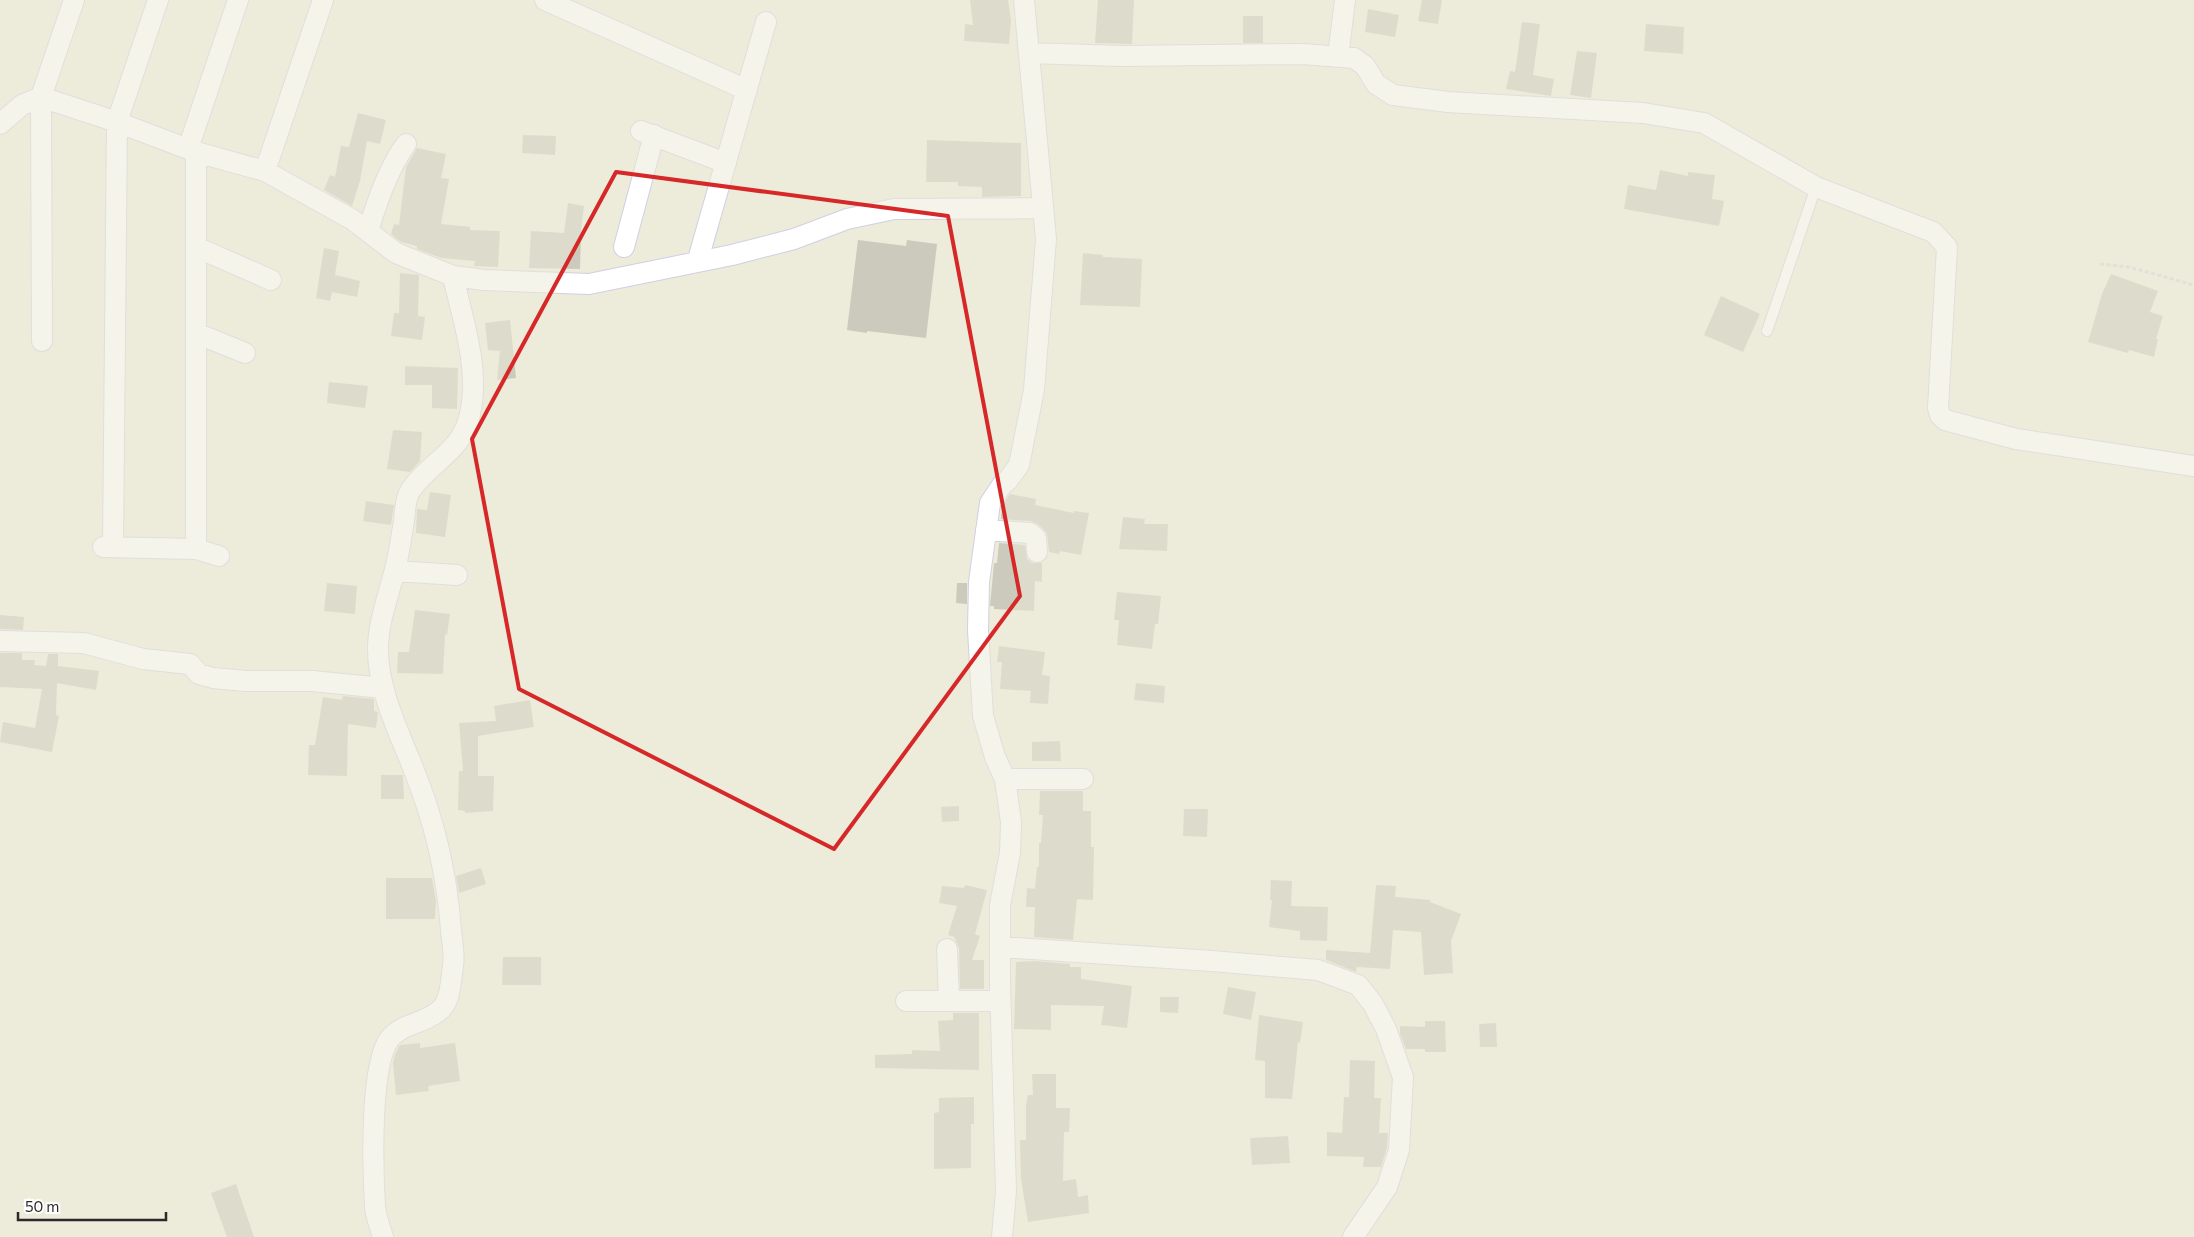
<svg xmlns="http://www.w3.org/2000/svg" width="2194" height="1237" font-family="Commissioner,sans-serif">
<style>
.building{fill:#cbcabc}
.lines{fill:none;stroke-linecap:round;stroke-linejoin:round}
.lane-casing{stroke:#d1cfe4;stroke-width:12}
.street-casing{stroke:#d1cfe4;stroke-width:22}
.path{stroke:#d4d4d4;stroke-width:3;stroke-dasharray:4 2.5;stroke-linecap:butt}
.lane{stroke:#fff;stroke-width:10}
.street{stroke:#fff;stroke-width:20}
.marked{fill:none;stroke:#d62828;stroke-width:4;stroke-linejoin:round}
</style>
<rect width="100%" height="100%" fill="#edebd9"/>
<path class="building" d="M970,0h38l3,20 -2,24 -45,-3 1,-17 8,1z
M1098,0h36l-2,44 -37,-1z
M1422,0h20l-4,24 -20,-3z
M1368,9l31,6 -4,22 -30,-5z
M1243,16h20v27h-20z
M1522,22l18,2 -7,51 21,4 -3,17 -45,-7 4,-18 5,1z
M1646,24l38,3 -1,27 -39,-3z
M1577,51l20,2 -6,45 -21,-3z
M358,113l28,7 -6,24 -13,-3 -7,40 -8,25 -28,-16 6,-15 5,2 6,-31 8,1z
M523,135l33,1 -1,19 -33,-2z
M927,140l94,3v53l-39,1v-10l-24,-1v-4h-32z
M417,148l29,6 -5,24 8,1 -8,45 29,3v3l30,1 -2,36 -24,-1 1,-5 -34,-3 -24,-9v-3l-16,-4 -10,-8 3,-10 5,1 7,-58z
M1660,170l28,6v-4l27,3 -3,24 12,2 -5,25 -95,-17 4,-24 28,5z
M568,203l16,3 -3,24 -1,39 -51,-1 2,-37 33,2z
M858,240l48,6 1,-6 30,4 -11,94 -59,-7v2l-20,-3z
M324,248l15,3 -4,24 25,6 -3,16 -25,-5 -2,9 -14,-3z
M1083,253l20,2v2l39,2 -2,48 -60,-2z
M400,273l19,2 -1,41 7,1 -3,23 -31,-4 3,-23h5z
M2111,274l47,17 -8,21 13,4 -7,23h2l-4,18 -25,-7 -1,3 -40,-11 14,-48z
M1721,296l39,18 -17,38 -39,-17z
M510,320l6,58 -19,2 3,-29 -12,-1 -3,-27z
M405,366l53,2 -1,41 -25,-1v-23h-27z
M329,382l39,4 -3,22 -38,-5z
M393,430l29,2 -2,29 -10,11 -23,-3z
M430,492l21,3 -6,42 -29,-4 1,-24 10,1z
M1010,494l26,5 -1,6 39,8v-2l15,2 -8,42 -21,-4 -1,3 -10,-2 -2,-19 -9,-9 -7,-3 -30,-2 1,-13z
M366,501l28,4 -3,20 -28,-4z
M1123,517l22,2 -1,5h24l-1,27 -48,-2z
M999,543l26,2 2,14 5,4h10v19l-7,-1 -1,30 -40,-2v-3h-4l4,-43h3z
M327,583l30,3 -2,28 -31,-3z
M957,583h10v21l-11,-1z
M1117,592l44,4 -3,28h-3l-3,25 -35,-4 2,-25h-5z
M415,610l35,4 -3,21 -2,-1 -2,40 -46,-1 1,-21h11z
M0,615l24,2 -1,13 -23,-1z
M999,646l46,6 -3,23 8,1 -2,28 -18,-1 1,-12 -31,-2 2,-27h-5z
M0,653h22v7h13l-1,5 12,1 2,-12h10v12l41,5 -3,19 -39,-7 -1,32 3,1 -7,36 -52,-10 3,-20 32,6 7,-39 -42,-2z
M1136,683l29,3 -1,17 -30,-3z
M343,696l31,3v12l4,1 -2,16 -28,-4 -1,52 -39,-1 1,-30h6l8,-48 19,3z
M530,700l4,27 -56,9v40h16l-1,35 -28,2v-2l-7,-1 1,-39h4l-4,-48 37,-2 -2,-15z
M1060,741l1,20h-29v-19z
M381,775h22l1,24h-23z
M1040,791h43v20h8v36h3l-1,53 -16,-1 -4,41 -39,-3 1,-30h-9l1,-19 8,1 2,-22h2v-24h2l2,-28h-4z
M959,806v15l-17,1 -1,-15z
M1184,809h24l-1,28 -24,-1z
M481,868l5,16 -27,9 -3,-17z
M386,878h46l4,23 -1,18h-49z
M1271,880l21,1 -1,25 37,1 -1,34 -27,-1v-9l-31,-4 3,-27h-2z
M965,885l22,5 -12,44 5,2 -8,24h12v29h-24l-1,-41 -5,-11 -6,-2 9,-29 -18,-3 3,-17 22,2z
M1376,885l20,1 -1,11 35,3v2l31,12 -10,27 2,32 -29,2 -3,-43 -28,-2 -3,39 -33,-2 -1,5 -30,-12v-10l44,3z
M503,957h38v28h-39z
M1034,961l36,3v3h11v12l51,7 -5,42 -26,-3 3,-19 -53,-1v25l-37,-1 2,-67z
M1228,987l28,5 -5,28 -28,-6z
M1160,997h19l-1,16 -18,-1z
M953,1013h26v57l-104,-2v-13l37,-1v-4l28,1 -2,-30 15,-1z
M1259,1015l44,7 -3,21 -2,-1 -6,57 -27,-1v-37l-10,-1z
M1425,1021h20l1,31h-21v-3h-19l-6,-15v-8l25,1z
M1496,1023l1,24h-17l-1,-23z
M420,1043v5l35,-5 5,38 -32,5 1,5 -33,4 -3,-32 2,-9 5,-9z
M1350,1060l25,1 -1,37h7l-2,35h9l-1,15 -6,19h-18l1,-10 -37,-1v-24l15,1 2,-36h5z
M1032,1074h24v34h14l-1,24h-5l-1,49 13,-2 2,18 10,-2 1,18 -61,9 -7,-43 -1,-39h6v-35l2,-10h5z
M974,1097v27h-3v44l-37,1v-56l5,-1v-14z
M1288,1136l2,27 -38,2 -2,-27z
M236,1184l18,53h-27l-16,-44z"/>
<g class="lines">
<g class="lane-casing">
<path id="lane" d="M1767,331l49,-144"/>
</g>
<g class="street-casing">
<path id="street" d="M545,0l202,90
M1030,53l91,3 182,-2 51,4 11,8 11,18 17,11 55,7 195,11 61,10 112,64 117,45 14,15 -9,161 2,7 5,5 71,19 178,27
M1338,57l7,-57
M0,124l22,-19 19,-8 76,25 79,30 69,19 88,49 43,33 57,23 31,4 105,4 143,-29 62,-16 53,-20 47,-10 148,-1
M641,131l85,32
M188,149l50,-149
M265,171l58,-171
M368,231c9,-29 20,-62 38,-87
M196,247l75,33
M624,247l30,-112
M699,256l67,-234
M196,333l49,20
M42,341l-1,-244 33,-97
M986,530l44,3 6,5 1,14
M103,547l93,2 23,7
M113,547l4,-425 41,-122
M196,549v-397
M395,571l62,4
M0,641l84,2 59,16 47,5 9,10 14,4 33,3h66l71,7
M1005,779h78
M1000,947l212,14 106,9 40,15 15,19 13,25 17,48 -4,73 -12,37 -34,50
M947,949l2,52
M906,1001h94
M383,1237c-3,-10 -7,-20 -8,-30 -2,-34 -6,-146 16,-170 6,-6 13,-10 22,-13 37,-14 35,-20 40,-58 2,-11 -1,-24 -2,-36 -4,-54 -16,-107 -36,-157 -15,-39 -37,-81 -37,-124 0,-26 10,-52 16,-76 5,-17 7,-35 10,-52 1,-9 1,-22 6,-30 20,-30 52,-38 60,-77 10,-46 -7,-93 -17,-138
M1002,1237l4,-46 -6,-208v-78l10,-52 1,-31 -6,-43 -10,-22 -12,-41 -5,-86 1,-48 11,-79 12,-18 6,-5 11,-15 15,-75 12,-151 -22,-239"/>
</g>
<path class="path" d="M2100,264l29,3 65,18"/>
<use href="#lane" class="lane"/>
<use href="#street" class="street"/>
</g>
<path d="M0 0H2194V1237H0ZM616,172l332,44 72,380 -186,253 -315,-160 -47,-250z" fill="#edebd9" fill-opacity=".55" fill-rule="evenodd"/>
<path class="marked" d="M616,172l332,44 72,380 -186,253 -315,-160 -47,-250z"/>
<path d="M18 1212v8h148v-8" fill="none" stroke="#292929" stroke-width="2.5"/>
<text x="25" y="1212" font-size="15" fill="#292929" stroke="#ffffff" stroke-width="4" paint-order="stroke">50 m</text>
</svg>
